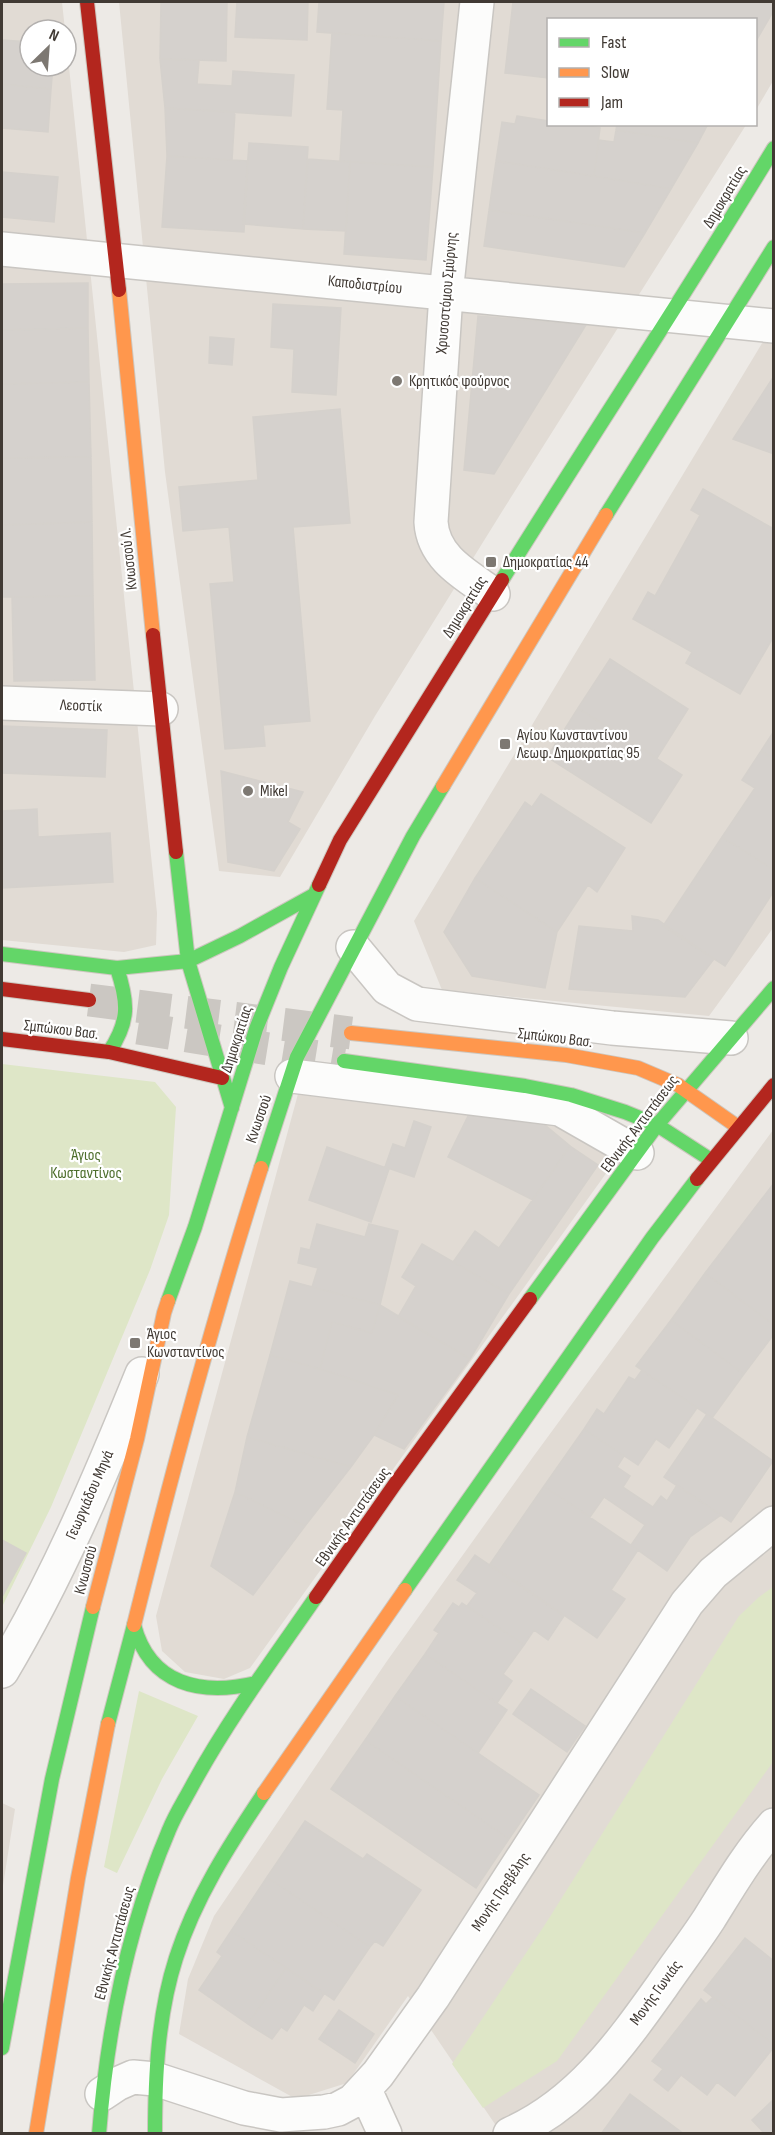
<svg xmlns="http://www.w3.org/2000/svg" width="775" height="2135" font-family="'Sofia Sans Condensed',sans-serif">
<style>
.residential{fill:#e1dbd4}
.green{fill:#dee6c7}
.building{fill:#d5d1cd;stroke:#d5d1cc;stroke-width:1.5}
.lines{fill:none;stroke-linecap:round;stroke-linejoin:round}
.secondary-tunnel{stroke:#cbc7c2;stroke-width:33;stroke-dasharray:33 16;stroke-linecap:butt}
.street-casing{stroke:#c9c6c2;stroke-width:36}
.fast-casing{stroke:#cdc7bf;stroke-width:16}
.slow-casing{stroke:#cdc7bf;stroke-width:16}
.jam-casing{stroke:#cdc7bf;stroke-width:16}
.street{stroke:#fcfcfb;stroke-width:33}
.fast{stroke:#63d668;stroke-width:14}
.slow{stroke:#ff974d;stroke-width:14}
.jam{stroke:#b3261e;stroke-width:14}
.poi-dot{fill:#7d7872;stroke:#fff;stroke-width:2}
.labels{text-anchor:middle;dominant-baseline:central;stroke-width:4.5;stroke-linejoin:round;paint-order:stroke}
.street-label{font-size:16px;fill:#413a34;stroke:#fff}
.poi-label{font-size:16px;fill:#413a34;stroke:#fff;text-anchor:start}
.park-label{font-size:16px;fill:#4d6e2c;stroke:#fff}
</style>
<rect width="100%" height="100%" fill="#edeae6"/>
<path class="residential" d="M2,2h60l3,28h-35v36h36v-28l91,875 -1,32 -32,7 -122,-12z
M119,2h654v79l-17,29v-90h-208v104l198,1 -243,385 -128,206 -95,161 -61,-6 -54,-399z
M773,325v603l-64,88 -267,-26 -28,-69z
M298,1094l245,19 72,48 -365,507 -26,11 -39,-7 -23,-21 -6,-35z
M773,1130v1003h-272l-93,-137 -61,87 -51,16 -117,-65 9,-55 26,-63 173,-255 146,-204z
M2,1803l13,6 -13,83z"/>
<path class="green" d="M2,1064l153,18 21,25 -7,108 -19,55 -99,237 -49,100z
M773,1587v175l-216,299 -74,47 -31,-44 94,-141 193,-307 20,-19z
M139,1691l59,25 -36,63 -45,94 -13,-6z"/>
<path class="building" d="M161,2h66l-1,59 -66,-2z
M237,2h71l-1,38 -72,-3z
M319,2h125l-3,39 -124,-9z
M513,2h242l19,2v6l-18,31v-21h-208v58l-43,-5z
M332,33l109,8 -8,126 -93,-6 3,-51 -16,-1z
M2,40l28,2v24h23l-2,23 -49,-5z
M160,59l39,1 -2,24 35,2 1,-15 61,4 -3,41 -126,-8z
M2,84l49,5 -3,43 -46,-4z
M165,108l70,4 -3,48 -65,-4z
M517,116l31,5v3h27l25,4 -6,48 -98,-15 6,-39 13,2z
M617,124h91l-10,19 -82,-13z
M616,130l82,13 -27,46 -77,-13 5,-36 15,2z
M249,143l59,4 -5,82 -60,-5z
M167,156l81,5 -4,71 -82,-5z
M308,159l42,3 -4,69 -43,-2z
M496,161l98,15 77,13 -26,44 -156,-23z
M350,162l83,5 -7,93 -82,-6z
M2,172l56,5 -4,45 -52,-5z
M489,210l156,23 -21,34 -140,-21z
M88,283v45l-86,2v-46z
M273,304l68,4 -5,87 -44,-3 2,-43 -23,-2z
M478,316l108,9 -92,149 -30,-4z
M88,328l1,54 -87,2v-54z
M210,337l24,2 -2,26 -23,-2z
M774,376v78l-41,-15z
M89,382l2,75 -89,1v-74z
M340,409l10,114 -57,4 17,194 -47,4 2,21 -40,3 -15,-165 24,-2 -5,-55 -46,4 -4,-44 79,-7 -5,-63z
M91,457l1,65 -90,3v-67z
M703,489l71,40v107l-34,58 -54,-31 6,-11 -59,-33 15,-27 7,4 45,-81 -9,-5z
M92,522l1,74 -91,1v-72z
M93,596l2,84 -81,1 -2,-84z
M610,659l78,50 -31,49 -79,-50z
M578,708l104,67 -31,48 -104,-66z
M2,726l105,4 -2,47 -103,-4z
M774,731v28l-13,-8z
M761,751l13,8v111l-52,-33 33,-49 -13,-8z
M221,771l82,21 -15,30 12,7 -26,42 -46,-9z
M541,794l84,54 -28,44 -9,-7 -31,47 -82,-54 50,-76 7,5z
M37,809l1,28 72,-4 3,49 -110,6 -1,-77z
M722,837l52,33v21l-49,75 -62,-40z
M475,878l82,54 -12,56 -73,-12 -28,-44z
M632,916l26,4 56,39 -29,38 -116,-8 10,-63 54,5z
M469,1114l71,7 30,25 -37,54 -85,-43z
M414,1121l17,6 -17,50 -29,-10 8,-23 12,4z
M570,1146l28,19 -89,129 -56,-32 22,-31 24,17z
M327,1147l62,22 -18,53 -62,-22z
M774,1183v142l-69,-52z
M317,1224l48,13 4,-13 29,7 -18,74 -68,-18 6,-19 -20,-5 3,-15 9,2z
M422,1244l87,50 -39,65 -72,-42 18,-31 -14,-9z
M705,1273l69,52v9l-30,40 -73,-54z
M290,1281l90,24 -8,28 -40,-11 -12,47 -50,-14z
M380,1305l90,54 -66,90 -30,-14 24,-40 -78,-26 12,-47 40,11z
M671,1320l73,54 -32,44 -76,-52z
M270,1355l50,14 78,26 -24,40 -23,32 -104,-30z
M642,1370l55,38 -28,40 -13,-9 -18,26 -54,-36 13,-20 7,5 25,-37 6,3z
M707,1414l66,47 -42,61 -67,-45z
M584,1429l40,27 -7,11 13,9 -7,11 30,20 8,-11 6,5 10,-16 44,30 -31,22 -23,34 -36,-26 14,-20 -41,-28 -14,20 -46,-31z
M247,1437l104,30 -46,59 -70,-34z
M544,1486l94,64 -27,40 14,9 -28,39 -107,-74z
M235,1492l70,34 -52,69 -42,-29z
M2,1540l24,13 -24,44z
M475,1555l89,61 -16,24 -14,-10 -10,15 -57,-39 10,-13 -20,-13z
M453,1603l6,4 3,-4 62,42 -21,29 9,7 -15,22 -72,-49 14,-21 -5,-3z
M425,1654l82,56 -29,43 -83,-57z
M531,1689l54,37 -18,26 -54,-38z
M395,1696l144,99 -30,44 -144,-99z
M365,1740l144,99 -33,49 -145,-99z
M305,1821l58,38 4,-5 54,36 -38,56 -8,-5 -5,6 -103,-70z
M267,1877l103,70 -36,53 -103,-69z
M231,1931l55,37 -38,56 -49,-34 23,-34 -5,-4z
M745,1938l29,23v84l-70,-55z
M286,1968l38,26 -11,17 -9,-6 -17,26 -6,-4 -9,12 -24,-15z
M713,1997l61,48v2l-39,49 -18,-14 -10,13 -26,-20 -13,16 -14,-11 9,-11 -11,-8 49,-62 5,5z
M339,2010l35,24 -19,29 -36,-24z
M630,2094l54,40h-83z
M774,2099v35h-9l-13,-14z"/>
<g class="lines">
<path class="secondary-tunnel" d="M89,1000l262,33
M138,1028l206,33"/>
<g class="street-casing">
<path id="street" d="M477,2l-31,292 -15,228c2,36 35,53 62,72
M2,249l772,77
M2,703l159,6
M353,947l34,41 30,16 195,24 119,10
M292,1076l268,33 77,44
M2,1671c56,-94 99,-196 140,-297
M365,2090l20,44
M102,2094l15,-10 16,-7 22,2 89,29 37,7 43,-3 14,-3 15,-8 25,-27 55,-77 254,-394 26,-30 61,-50
M510,2134c68,-30 110,-89 152,-148 15,-22 32,-44 47,-67 20,-32 39,-65 65,-94"/>
</g>
<g class="fast-casing">
<path id="fast" d="M606,515l168,-268
M502,580c90,-145 184,-286 272,-432
M176,852l12,109 44,147
M2,954l115,14 71,-7 52,-25 72,-40
M109,1052c21,-31 19,-50 8,-84
M344,1061l181,25 46,9 54,17 32,13 54,35
M261,1168l36,-111 116,-221 30,-50
M530,1299l127,-174 117,-137
M168,1301l27,-74 61,-198 25,-62 38,-82
M405,1590l247,-352 45,-59
M134,1625c16,60 67,71 122,58
M108,1724l26,-99
M2,2048l50,-269 41,-172
M99,2134c8,-103 29,-208 70,-304 6,-15 15,-29 23,-44 36,-66 81,-127 124,-189
M155,2134c0,-59 3,-120 21,-176 19,-60 54,-114 88,-165"/>
</g>
<g class="slow-casing">
<path id="slow" d="M119,290l34,345
M443,786l163,-271
M351,1033l215,22 72,13 40,17 60,42
M93,1607l44,-168 27,-126 4,-12
M134,1625c38,-153 79,-307 127,-457
M264,1793l141,-203
M36,2134l42,-256 30,-154"/>
</g>
<g class="jam-casing">
<path id="jam" d="M87,2l32,288
M153,635l23,217
M319,885l21,-45 162,-260
M2,989l87,11
M2,1039l107,13 113,26
M697,1179l77,-94
M316,1597l79,-113 135,-185"/>
</g>
<use href="#street" class="street"/>
<use href="#fast" class="fast"/>
<use href="#slow" class="slow"/>
<use href="#jam" class="jam"/>
</g>
<g class="poi-dot">
<circle cx="397" cy="381" r="6"/>
<rect x="485" y="556" width="12" height="12" rx="3"/>
<rect x="499" y="738" width="12" height="12" rx="3"/>
<circle cx="248" cy="791" r="6"/>
<rect x="129" y="1337" width="12" height="12" rx="3"/>
</g>
<g class="labels">
<g class="street-label">
<text transform="translate(725 197) rotate(-59)">Δημοκρατίας</text>
<text transform="translate(365 285) rotate(6)">Καποδιστρίου</text>
<text transform="translate(447 293) rotate(-85)">Χρυσοστόμου Σμύρνης</text>
<text transform="translate(129 559) rotate(-96)">Κνωσσού Λ.</text>
<text transform="translate(465 607) rotate(-58)">Δημοκρατίας</text>
<text transform="translate(81 706) rotate(2)">Λεοστίκ</text>
<text transform="translate(61 1030) rotate(7)">Σμπώκου Βασ.</text>
<text transform="translate(555 1038) rotate(7)">Σμπώκου Βασ.</text>
<text transform="translate(237 1039) rotate(-72)">Δημοκρατίας</text>
<text transform="translate(259 1119) rotate(-71)">Κνωσσού</text>
<text transform="translate(640 1124) rotate(-53)">Εθνικής Αντιστάσεως</text>
<text transform="translate(90 1495) rotate(-66)">Γεωργιάδου Μηνά</text>
<text transform="translate(353 1517) rotate(-55)">Εθνικής Αντιστάσεως</text>
<text transform="translate(86 1570) rotate(-75)">Κνωσσού</text>
<text transform="translate(501 1892) rotate(-56)">Μονής Πρεβέλης</text>
<text transform="translate(115 1943) rotate(-75)">Εθνικής Αντιστάσεως</text>
<text transform="translate(656 1993) rotate(-54)">Μονής Γωνιάς</text>
</g>
<g class="poi-label">
<text x="409" y="381">Κρητικός φούρνος</text>
<text x="503" y="562">Δημοκρατίας 44</text>
<text x="517" y="735">Αγίου Κωνσταντίνου<tspan x="517" dy="18">Λεωφ. Δημοκρατίας 95</tspan></text>
<text x="260" y="791">Mikel</text>
<text x="147" y="1334">Άγιος<tspan x="147" dy="18">Κωνσταντίνος</tspan></text>
</g>
<g class="park-label">
<text x="86" y="1155">Άγιος<tspan x="86" dy="18">Κωσταντίνος</tspan></text>
</g>
</g>
<rect width="775" height="2135" fill="none" stroke="#413a34" stroke-width="6"/>
<rect x="547" y="18" width="210" height="108" fill="#ffffff" stroke="#b3b0ae" stroke-width="1.5"/>
<rect x="559" y="38" width="30" height="9" fill="#63d668" stroke="#b3b0ae" stroke-width="1.5"/>
<text x="601" y="48" font-size="18" fill="#413a34">Fast</text>
<rect x="559" y="68" width="30" height="9" fill="#ff974d" stroke="#b3b0ae" stroke-width="1.5"/>
<text x="601" y="78" font-size="18" fill="#413a34">Slow</text>
<rect x="559" y="98" width="30" height="9" fill="#b3261e" stroke="#b3b0ae" stroke-width="1.5"/>
<text x="601" y="108" font-size="18" fill="#413a34">Jam</text>
<g transform="translate(48 48) rotate(25)"><circle r="28" fill="#ffffff" stroke="#b3b0ae" stroke-width="1.5"/>
<path d="M0-4.5L10 22L0 15L-10 22Z" fill="#7d7872"/>
<text y="-9" font-size="16" font-weight="bold" text-anchor="middle" fill="#413a34">N</text>
</g>
</svg>
